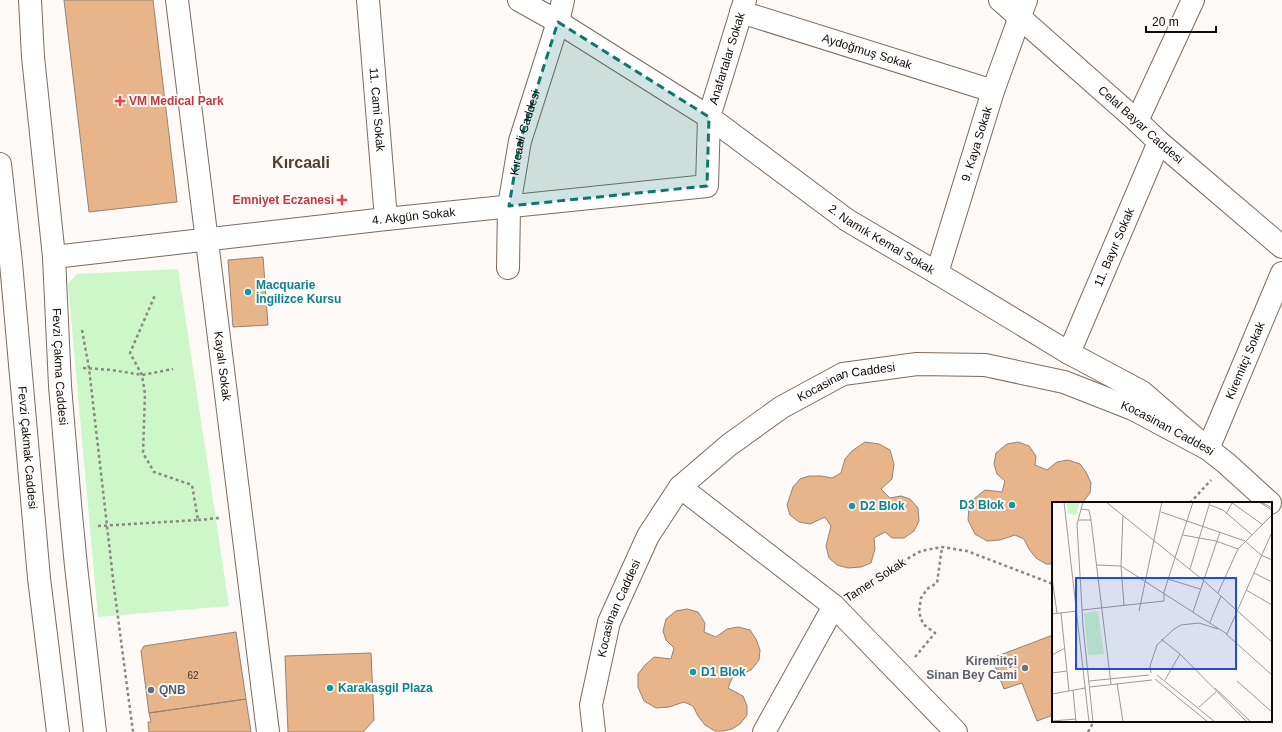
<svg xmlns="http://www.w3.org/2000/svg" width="1282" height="732" font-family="Helvetica,sans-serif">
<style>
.green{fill:#cdf6c9}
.building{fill:#e8b489;stroke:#948375}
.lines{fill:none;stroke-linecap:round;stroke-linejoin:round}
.street-casing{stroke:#7c6b5d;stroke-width:24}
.secondary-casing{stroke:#7c6b5d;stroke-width:24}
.primary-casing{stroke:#7c6b5d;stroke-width:24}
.path{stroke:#8b8682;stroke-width:2.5;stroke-dasharray:3 3;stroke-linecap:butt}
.street{stroke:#fff;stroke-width:22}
.secondary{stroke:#fff;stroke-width:22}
.primary{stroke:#fff;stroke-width:22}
.marked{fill:#0f766e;fill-opacity:0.2;stroke:#0f766e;stroke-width:3;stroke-dasharray:8 5;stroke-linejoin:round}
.health-dot{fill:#e0444e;stroke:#fdf9f6;stroke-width:1.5}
.culture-dot{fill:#0f9aa8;stroke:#fdf9f6;stroke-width:1.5}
.worship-dot{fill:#6b7280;stroke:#fdf9f6;stroke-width:1.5}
.service-dot{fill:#5c6f8a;stroke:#fdf9f6;stroke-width:1.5}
.labels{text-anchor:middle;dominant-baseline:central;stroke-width:4;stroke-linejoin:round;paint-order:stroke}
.number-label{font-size:10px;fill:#463427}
.street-label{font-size:12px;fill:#100a06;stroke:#fdf9f6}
.health-label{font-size:12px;font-weight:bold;fill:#be3a42;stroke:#fdf9f6;text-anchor:start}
.culture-label{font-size:12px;font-weight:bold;fill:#0d838f;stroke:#fdf9f6;text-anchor:start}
.worship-label{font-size:12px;font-weight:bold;fill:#5b616d;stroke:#fdf9f6;text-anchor:end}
.service-label{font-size:12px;font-weight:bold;fill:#4e5e75;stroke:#fdf9f6;text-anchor:start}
.district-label{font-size:16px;font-weight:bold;fill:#4e3e32;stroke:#fdf9f6}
.inset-road{fill:none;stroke:#9e9996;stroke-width:1}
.view{fill:#1d4ed8;fill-opacity:0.15;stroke:#1d4ed8;stroke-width:2}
.inset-edge{fill:none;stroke:#100a06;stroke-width:2}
</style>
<rect width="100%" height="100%" fill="#fdf9f6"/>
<path class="green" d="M178,269l51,337 -131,11 -30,-333 9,-10z"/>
<path class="building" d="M64,0h89l24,202 -88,10z
M263,257l5,68 -35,2 -5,-67z
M865,442l14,2 11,6 4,14 -2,15 -11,10 9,9 11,-2 9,3 8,9 1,13 -5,10 -10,7h-12l-7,-6 -11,6 1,11 -4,14 -10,4 -13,1 -11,-3 -8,-7 -3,-12 5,-20 -6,-9 -15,7 -11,-2 -9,-7 -3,-10 6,-18 7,-8 9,-3h12l11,2 9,-5 4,-14 7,-8z
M1018,442l11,4 7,10 -1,9 12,5 10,-8 11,-2 12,4 6,8 5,11 -1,10 -8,10h-29v61h-7l-10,-6 -7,-9 -5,-10 -9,-4 -15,5 -13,1 -12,-7 -7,-14 1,-12 6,-10 10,-8 17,2 3,-11 -8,-7 -3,-10 2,-11 11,-9z
M687,609l11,3 7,11 -1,9 12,5 11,-8 11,-2 12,3 6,9 4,11 -1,10 -8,10 -19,8 -4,10 15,8 4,10v9l-7,9 -8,5 -9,2h-8l-10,-6 -7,-9 -5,-10 -9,-4 -15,5 -13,1 -12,-7 -6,-14v-13l7,-9 9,-8 17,2 3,-11 -8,-8 -3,-9 3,-12 10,-8z
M236,632l10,67 -97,14 -8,-62 3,-5z
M1053,635v80l-16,6 -15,-38 -18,6 -12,-31z
M371,653l3,67 -11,12h-75l-3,-76z
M246,699l5,33h-102l-1,-10h3l-2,-9z"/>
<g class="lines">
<g class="street-casing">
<g id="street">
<path id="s1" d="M177,0l91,732"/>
<path id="s2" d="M368,0l18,219"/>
<path id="s3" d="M519,0l39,22 151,95 138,103 90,53 132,80 73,39 66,57 74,-176"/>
<path id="s4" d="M741,12l252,79"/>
<path d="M1137,121l56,-121"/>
<path id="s5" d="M54,257l332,-38 321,-33 2,-69 36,-117"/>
<path id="s6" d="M508,268l1,-62 11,-65 38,-119 5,-22"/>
<path id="s7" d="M937,273l56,-182 33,-91"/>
<path id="s8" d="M1069,353l90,-211"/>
<path d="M680,487l154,119 122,126"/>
<path d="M764,732l70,-126"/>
</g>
</g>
<g class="secondary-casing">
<g id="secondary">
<path id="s9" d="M1000,0l137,121 22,21 123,105"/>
<path id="s10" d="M594,732l-3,-27 18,-83 39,-86 32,-49 49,-42 53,-38 61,-33 74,-10 68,1 79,17 69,27 75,40 18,14 44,40"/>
</g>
</g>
<g class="primary-casing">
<g id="primary">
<path id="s11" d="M30,0l3,57 21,200 6,129 10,118 6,62 19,166"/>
<path id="s12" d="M0,164l11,99 28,315 19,154"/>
</g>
</g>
<path class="path" d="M82,330l7,38 25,219 19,145
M83,368l29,2 30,5 31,-6
M1190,503l21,-23
M198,520l21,-2
M98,526l100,-6 -6,-35 -38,-13 -11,-19 2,-59 -3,-19 -12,-22 25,-58
M852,594l39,-26 30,-17 21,-4 25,4 86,33
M915,657l20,-24 -12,-9 -4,-12 2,-14 6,-9 10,-6 5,-36
M1088,732l6,-11"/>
<use href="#street" class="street"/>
<use href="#secondary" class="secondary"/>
<use href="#primary" class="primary"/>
</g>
<path class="marked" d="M558,22l151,95 -2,69 -198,20 11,-65z"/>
<g class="health-dot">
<path d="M118 95h4v4h4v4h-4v4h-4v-4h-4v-4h4z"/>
<path d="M340 194h4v4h4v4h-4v4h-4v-4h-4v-4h4z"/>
</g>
<g class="culture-dot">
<circle cx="248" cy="292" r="4"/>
<circle cx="1012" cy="505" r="4"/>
<circle cx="852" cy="506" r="4"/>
<circle cx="693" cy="672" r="4"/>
<circle cx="330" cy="688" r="4"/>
</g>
<circle class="worship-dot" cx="1025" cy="668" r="4"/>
<circle class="service-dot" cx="151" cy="690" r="4"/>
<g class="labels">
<g class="number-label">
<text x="193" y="675">62</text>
</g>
<g class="street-label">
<text stroke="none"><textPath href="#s4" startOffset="132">Aydoğmuş Sokak</textPath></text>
<text stroke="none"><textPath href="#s5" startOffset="787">Anafartalar Sokak</textPath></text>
<text stroke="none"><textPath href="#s2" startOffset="110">11. Cami Sokak</textPath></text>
<text stroke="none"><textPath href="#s9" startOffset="188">Celal Bayar Caddesi</textPath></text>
<text stroke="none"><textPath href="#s6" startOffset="137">Kırcaali Caddesi</textPath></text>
<text stroke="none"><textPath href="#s7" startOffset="135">9. Kaya Sokak</textPath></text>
<text stroke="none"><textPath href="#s5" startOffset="362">4. Akgün Sokak</textPath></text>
<text stroke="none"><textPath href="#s3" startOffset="435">2. Namık Kemal Sokak</textPath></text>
<text stroke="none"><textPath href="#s8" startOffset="115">11. Bayır Sokak</textPath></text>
<text stroke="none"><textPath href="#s3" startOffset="920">Kiremitçi Sokak</textPath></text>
<text stroke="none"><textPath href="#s11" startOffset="368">Fevzi Çakma Caddesi</textPath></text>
<text stroke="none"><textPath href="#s1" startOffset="369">Kayalı Sokak</textPath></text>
<text stroke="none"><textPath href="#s10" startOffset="465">Kocasinan Caddesi</textPath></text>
<text stroke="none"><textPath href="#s10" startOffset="801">Kocasinan Caddesi</textPath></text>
<text stroke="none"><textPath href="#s12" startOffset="285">Fevzi Çakmak Caddesi</textPath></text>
<text transform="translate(875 580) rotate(-33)">Tamer Sokak</text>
<text stroke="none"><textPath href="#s10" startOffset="128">Kocasinan Caddesi</textPath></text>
</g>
<g class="health-label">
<text x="129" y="101">VM Medical Park</text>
<text x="334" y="200" text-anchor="end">Emniyet Eczanesi</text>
</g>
<g class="culture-label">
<text x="256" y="285">Macquarie<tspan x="256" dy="14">İngilizce Kursu</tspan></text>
<text x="1004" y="505" text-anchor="end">D3 Blok</text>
<text x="860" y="506">D2 Blok</text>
<text x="701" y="672">D1 Blok</text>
<text x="338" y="688">Karakaşgil Plaza</text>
</g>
<g class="worship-label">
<text x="1017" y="661">Kiremitçi<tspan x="1017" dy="14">Sinan Bey Cami</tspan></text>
</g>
<g class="service-label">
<text x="159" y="690">QNB</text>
</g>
<g class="district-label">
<text x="301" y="162">Kırcaali</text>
</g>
</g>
<g transform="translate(1052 502)">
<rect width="220" height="220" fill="#fdf9f6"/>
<path d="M14,0h14l-4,13 -8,-1zM46,109l6,43 -16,1 -4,-42z" fill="#cdf6c9"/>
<path class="inset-road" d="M12,0l25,220M31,0l-6,22 6,102 10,96M54,0l97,78 69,62M179,0l32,23M207,0l13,8M209,0l11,6M158,3l13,5 29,25M29,7l8,1 2,10M109,10l84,29 16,14 11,5M174,12l6,-11M71,13l-2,51 3,39M26,18h13l20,164M131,33l33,6 22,8M44,63l25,1 106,68 45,-102M138,67l20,-67M202,71l18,9M0,76l5,35M116,77l32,10M194,88l26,15M166,91l20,-44 34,-34M30,108l82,-9v-9l29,-90M87,109l23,-109M141,110l27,-80M9,111l8,78M0,112l25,-3M158,120l11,-26M174,132l46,41M109,137l19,15 67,68M0,153l13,-7M0,171l15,-2M99,171l-1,-7 7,-21 17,-16 7,-4 18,-2 19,6M105,173l58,47M103,177l53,43M113,178l15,-26M37,179l60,-6M185,179l35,31M65,181l6,39M38,185l62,-7M163,186l36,34M21,188l3,32M0,192l33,-6M147,205l17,-15M0,219l24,-2"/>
<path class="view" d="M24,76h160v91h-160z"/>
<rect width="220" height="220" class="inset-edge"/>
</g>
<path d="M1146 26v6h70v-6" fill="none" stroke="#100a06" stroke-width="2"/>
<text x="1152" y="26" font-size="12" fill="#100a06" stroke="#fdf9f6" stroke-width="3" paint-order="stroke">20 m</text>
</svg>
